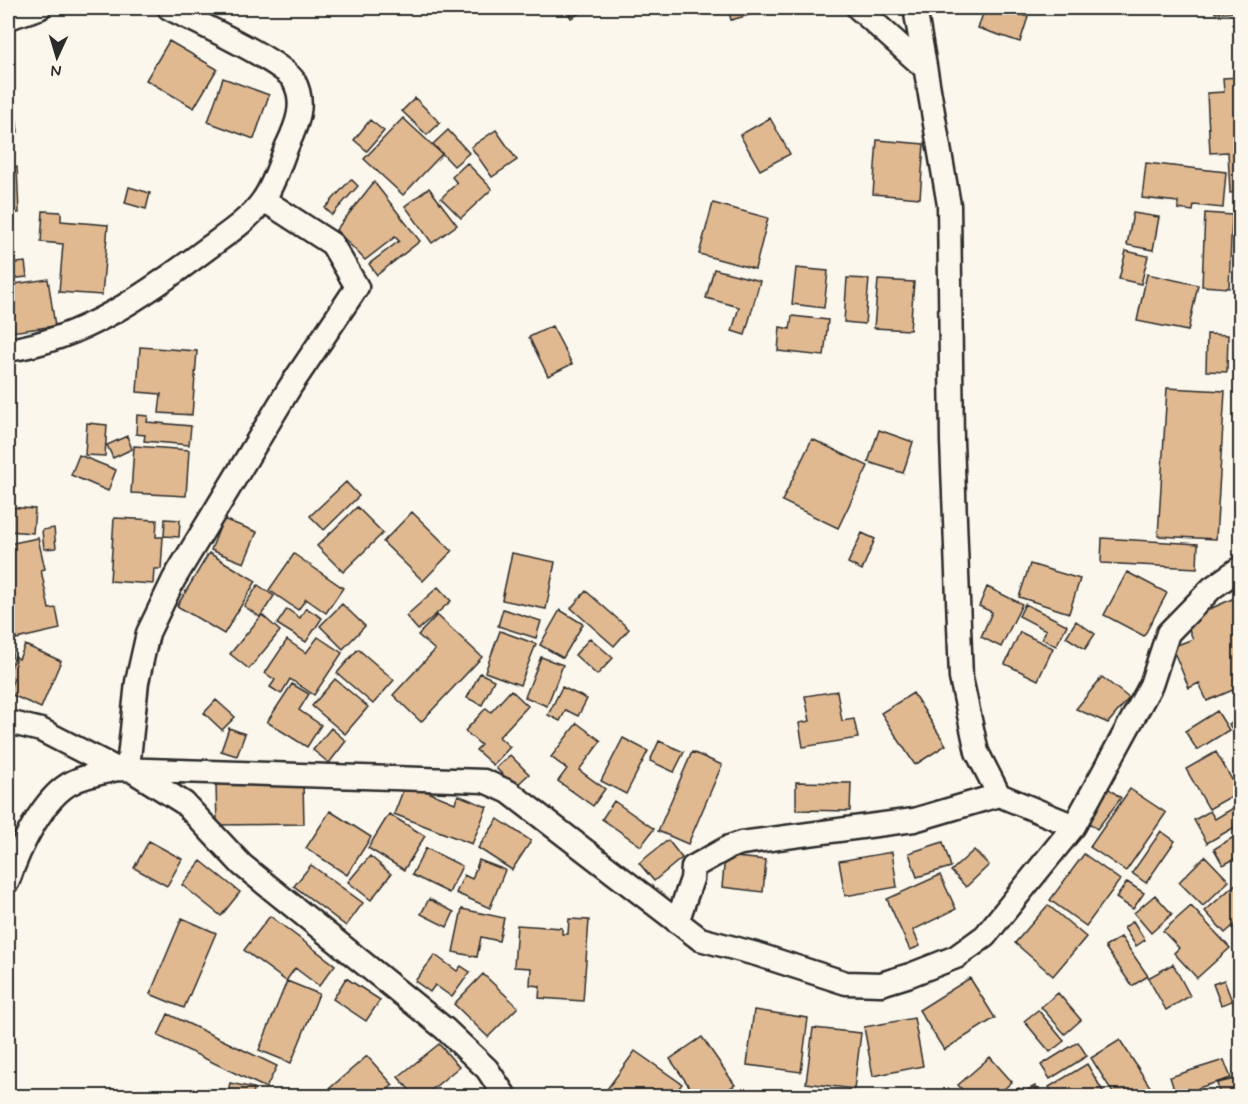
<svg xmlns="http://www.w3.org/2000/svg" width="1248" height="1104" font-family="Mynerve,sans-serif">
<style>
.building{fill:#e0b991;stroke:#2b2b2b;stroke-width:1.5}
.lines{fill:none;stroke-linecap:round;stroke-linejoin:round}
.street-casing{stroke:#2b2b2b;stroke-width:27}
.street{stroke:#fbf7ec;stroke-width:22}
</style>
<rect width="100%" height="100%" fill="#fbf7ec"/>
<filter id="ink" filterUnits="userSpaceOnUse"><feTurbulence type="fractalNoise" baseFrequency=".0167" numOctaves="2"/><feDisplacementMap in="SourceGraphic" scale="12" xChannelSelector="R" yChannelSelector="G"/><feConvolveMatrix kernelMatrix="1 2 1 2 8 2 1 2 1" color-interpolation-filters="sRGB"/></filter>
<g filter="url(#ink)">
<path class="building" d="M565,8h25l-19,10z
M728,8h47l-44,12z
M985,8h15l28,9 -8,25 -42,-14z
M1019,8h15l-4,6z
M1214,8h26v4l-25,1z
M169,41l48,28 -23,39 -48,-28z
M10,68l8,64 -10,2v-65z
M1240,77v115l-10,1 -2,-41 -18,1 -3,-60 17,-1 -1,-14z
M223,78l46,17 -15,44 -46,-17z
M415,98l25,25 -13,12 -25,-24z
M403,118l39,36 -39,41 -39,-36z
M770,118l20,36 -30,16 -20,-35z
M370,120l14,11 -17,20 -13,-11z
M448,130l21,23 -15,13 -21,-22z
M496,130l21,30 -25,17 -21,-30z
M877,140l47,4 -4,54 -47,-4z
M467,163l25,26 -31,29 -20,-20 16,-15 -5,-6z
M1146,163l80,9 -3,36 -29,-3 -1,6 -15,-2v-7l-36,-4z
M8,167h9l2,46h-11z
M351,179l7,7 -26,29 -7,-7z
M374,182l46,59 -43,34 -8,-11 30,-23 -4,-4 -30,23 -29,-30z
M129,187l21,6 -4,16 -21,-6z
M429,188l28,37 -25,18 -27,-37z
M713,203l55,15 -13,51 -56,-15z
M43,211l18,1v9l47,4 -6,70 -43,-3 4,-48 -22,-2z
M1133,213l26,4 -6,33 -26,-5z
M1205,213l27,2 -3,73 -27,-2z
M1126,251l22,5 -7,28 -22,-5z
M25,262l2,15 -19,2v-15z
M796,268l32,3 -4,37 -32,-4z
M714,269l46,12 -15,54 -13,-4 7,-24 -33,-9z
M1147,274l51,11 -10,46 -51,-10z
M847,278l22,1 -4,45 -21,-2z
M48,279l7,47 -44,6 -3,-47z
M878,280l36,2 -4,48 -36,-2z
M792,316l36,4 -4,36 -46,-5 2,-24 10,2z
M552,326l20,38 -24,12 -19,-39z
M1207,334l21,1 -1,37 -21,-1z
M140,347l57,4 -5,64 -33,-2 2,-19 -24,-2z
M1167,388l58,3 -9,148 -58,-3z
M137,415l11,1 -1,6 44,4 -2,19 -45,-4 1,-6 -9,-1z
M87,423l20,2 -2,31 -20,-1z
M879,430l34,12 -10,31 -35,-11z
M127,436l5,13 -19,9 -6,-13z
M812,439l56,27 -30,62 -56,-27z
M134,446l55,4 -3,46 -55,-3z
M79,455l37,15 -8,21 -37,-16z
M346,482l13,14 -35,34 -14,-14z
M8,507l27,2 -2,24 -25,-2z
M357,507l26,26 -40,39 -26,-26z
M412,512l40,39 -29,30 -40,-39z
M114,518l43,2 -1,17h7l-2,32h-7l-1,15 -43,-3z
M165,519l15,1 -1,17 -15,-1z
M223,519l34,13 -13,31 -33,-13z
M54,528l2,20 -12,1 -2,-19z
M862,533l13,6 -13,31 -14,-7z
M38,538l7,31 -4,1 8,39 7,-1 4,21 -44,10 -8,-38v-57z
M1102,538l96,6 -1,24 -96,-5z
M209,553l47,28 -32,53 -47,-28z
M512,553l43,9 -9,47 -44,-9z
M294,554l49,34 -17,25 -20,-14 -8,11 -29,-20z
M1030,564l50,15 -11,34 -50,-16z
M1127,572l40,21 -23,43 -40,-21z
M258,585l16,11 -14,21 -16,-11z
M438,587l13,14 -33,29 -12,-14z
M987,587l35,17 -21,43 -20,-10 11,-25 -13,-6z
M586,591l43,38 -15,17 -43,-38z
M1239,596l1,91 -33,14 -8,-18 -10,5 -17,-41 21,-8 -8,-19z
M342,604l23,22 -22,23 -23,-23z
M1025,604l42,21 -11,21 -14,-7 4,-9 -27,-14z
M306,608l16,10 -16,24 -29,-18 10,-15 13,9z
M503,609l38,12 -5,17 -38,-12z
M560,610l23,14 -20,34 -23,-13z
M262,615l18,16 -31,38 -19,-15z
M437,615l45,42 -61,65 -28,-27 42,-45 -17,-15z
M1076,621l19,13 -10,15 -19,-12z
M500,631l36,13 -16,41 -35,-13z
M1020,632l33,16 -15,32 -33,-16z
M318,637l24,16 -28,42 -24,-16 -9,15 -11,-7 5,-7 -10,-7 22,-33 19,13z
M590,638l23,20 -16,17 -22,-20z
M8,640l6,1 -2,17h-4z
M25,645l36,16 -20,47 -33,-15 6,-15 -6,-3 7,-19 4,3z
M358,649l36,31 -21,24 -36,-31z
M541,657l22,8 -16,41 -22,-9z
M480,673l14,7 -12,25 -15,-7z
M1102,677l27,21 -21,25 -32,-14z
M335,679l33,28 -23,27 -33,-28z
M292,684l17,10 -10,16 22,15 -14,22 -40,-25z
M562,687l25,12 -9,17 -12,-6 -6,11 -12,-6z
M511,690l17,16 -29,31 11,10 -17,18 -17,-15 5,-5 -16,-14 21,-23 5,4z
M837,691l5,30 12,-2 4,19 -55,9 -4,-24 11,-2 -5,-25z
M913,693l33,52 -31,20 -34,-52z
M216,700l19,17 -13,13 -18,-17z
M1217,711l12,19 -32,20 -12,-19z
M1240,718v26l-11,-20z
M577,723l24,18 -22,29 26,19 -12,17 -35,-25 9,-12 -16,-12z
M229,728l16,6 -8,22 -16,-5z
M331,728l15,13 -17,22 -16,-13z
M623,738l25,13 -22,43 -25,-13z
M659,741l25,11 -10,20 -24,-11z
M692,752l30,13 -34,79 -30,-13z
M1216,752l23,40 -30,17 -23,-40z
M510,755l19,19 -14,13 -19,-19z
M796,782l55,1 -1,28 -54,-1z
M303,783l1,41 -87,1 -1,-41z
M406,783l49,20 3,-8 29,12 -15,37 -78,-30z
M1104,785l17,13 -24,31 -17,-13z
M1130,789l36,24 -40,58 -36,-24z
M614,801l40,28 -13,17 -39,-27z
M1240,804v20l-33,19 -13,-23 16,-9 5,8z
M330,811l41,26 -24,38 -41,-27z
M389,814l36,22 -21,34 -36,-22z
M498,819l33,22 -19,29 -34,-22z
M1161,831l14,10 -29,42 -14,-10z
M1240,833v23l-17,9 -9,-16z
M668,840l14,18 -28,23 -15,-18z
M149,841l33,18 -15,27 -33,-18z
M943,842l8,25 -34,10 -8,-24z
M426,848l36,18 -13,27 -37,-18z
M974,850l15,15 -23,22 -15,-16z
M892,852l5,35 -52,9 -6,-35z
M1084,854l36,26 -34,46 -36,-26z
M370,856l21,18 -20,26 -23,-18z
M725,856l41,4 -3,32 -41,-5z
M1205,856l24,25 -26,25 -24,-24z
M479,860l26,10 -15,38 -34,-15 8,-18 8,4z
M201,861l39,31 -19,24 -39,-31z
M311,865l52,38 -17,23 -52,-40z
M940,875l16,34 -43,21 7,16 -10,4 -23,-51z
M1127,882l17,11 -11,16 -17,-11z
M1238,882l2,3v35l-15,13 -20,-22z
M1155,895l17,19 -21,19 -17,-20z
M429,899l25,13 -7,15 -26,-13z
M1048,905l38,32 -33,39 -38,-33z
M1191,906l39,42 -33,30 -23,-25 5,-5 -16,-17z
M462,909l42,9 -5,23 -18,-4 -4,20 -24,-5z
M270,916l65,49 -16,21 -24,-18 -9,13 -42,-31z
M182,918l34,15 -32,75 -34,-14z
M569,919l20,1 -6,81 -44,-3 1,-12 -10,-1 1,-17 -17,-1 3,-42 45,3v6h6z
M1133,921l12,19 -9,6 -12,-18z
M1121,937l27,39 -16,10 -27,-39z
M435,955l22,16 4,-5 9,6 -18,25 -17,-12 -5,7 -15,-11z
M1173,964l17,32 -24,14 -18,-32z
M483,974l35,33 -30,30 -34,-33z
M346,978l34,22 -14,21 -33,-22z
M970,978l25,40 -51,32 -25,-40z
M1224,980l8,21 -11,4 -8,-21z
M287,981l32,13 -28,69 -32,-13z
M1058,993l23,27 -16,14 -24,-27z
M754,1010l54,8 -7,54 -54,-7z
M1038,1010l26,31 -14,11 -26,-31z
M168,1014l109,52 -11,22 -108,-52z
M914,1018l9,48 -50,10 -9,-49z
M813,1028l48,5 -7,56 -48,-6z
M702,1037l33,48 -17,11h-22l-26,-37z
M1120,1040l36,56h-41l-24,-38z
M1078,1042l9,14 -37,23 -9,-14z
M439,1044l20,23 -35,29h-9l-17,-19z
M635,1051l47,33 -9,12h-71z
M367,1056l26,29 -13,11h-43l-7,-8z
M990,1057l22,25 -16,14h-28l-10,-11z
M1224,1060l7,18 -33,10 2,8h-24l-6,-19z
M1087,1064l17,29 -5,3h-45l-5,-9z
M1240,1078v18h-20l-3,-13z
M230,1083l24,5 -1,8h-26z
M1035,1086l7,10h-36l13,-8 3,5z
M207,1088l6,8h-14l-2,-2z"/>
<g class="lines">
<g class="street-casing">
<path id="street" d="M858,8l67,60
M915,8l34,197 3,236 9,237 16,74 22,43 75,31
M8,18l31,-10
M264,200l68,44 25,43 -67,100 -116,192 -26,54 -11,49 -9,86 56,35 58,62 203,164 42,40 18,27
M8,350c76,-11 140,-57 200,-102 19,-14 42,-29 55,-48 11,-15 17,-37 24,-54 10,-21 19,-43 7,-65 -11,-20 -101,-60 -125,-73
M8,722l33,8 76,39
M8,881c10,-30 35,-85 65,-99 13,-7 30,-9 44,-13l367,12 25,11 191,147 56,15 90,29 35,1 29,-9 46,-18 29,-21 89,-110 77,-141 17,-52 44,-45 28,-20
M677,922l15,-43 1,-12 36,-20 12,-4 173,-23 85,-25"/>
</g>
<use href="#street" class="street"/>
</g>
</g>
<rect width="1248" height="1104" fill="none" stroke="#fbf7ec" stroke-width="30"/>
<rect x="15" y="15" width="1218" height="1074" fill="none" stroke="#2b2b2b" stroke-width="2" filter="url(#ink)"/>
<g transform="translate(57 57) rotate(184)" stroke="#fbf7ec" stroke-width="4.5" paint-order="stroke">
<path d="M0-4.5L10 22L0 15L-10 22Z" fill="#2b2b2b"/>
<text y="-9" font-size="16" font-weight="bold" text-anchor="middle" fill="#2b2b2b">N</text>
</g>
</svg>
